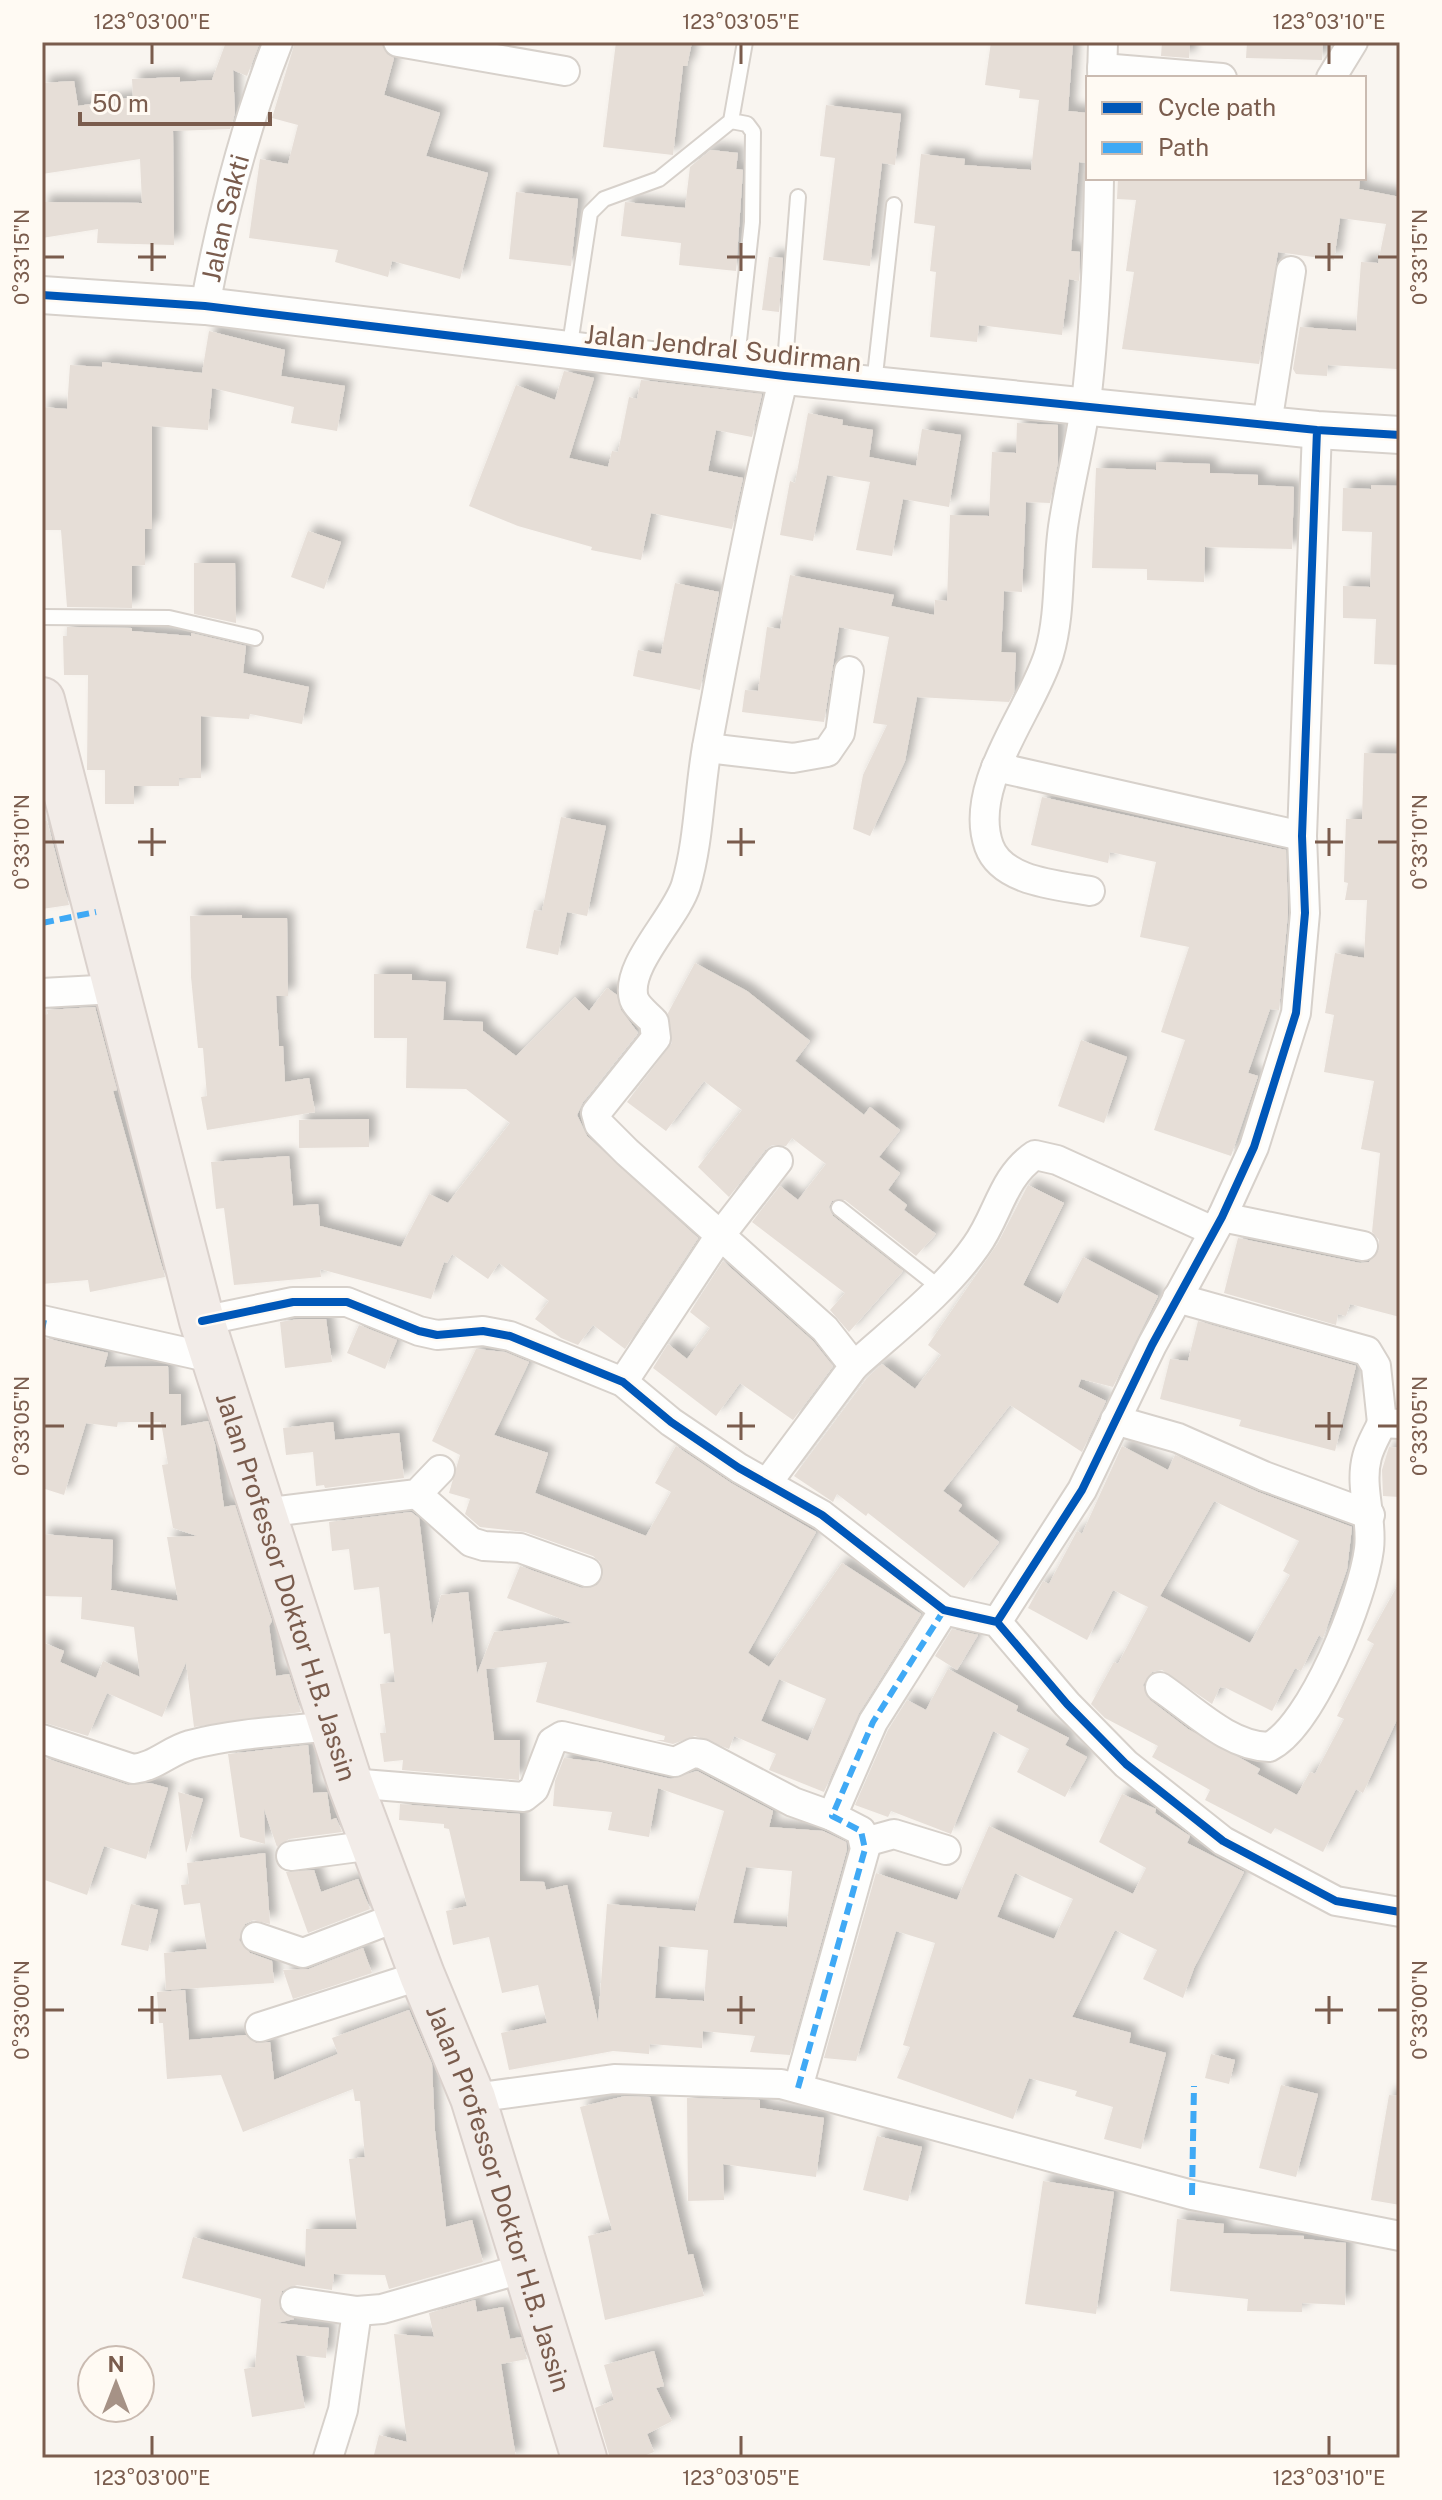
<svg xmlns="http://www.w3.org/2000/svg" width="1442" height="2500" font-family="'Public Sans',sans-serif">
<style>
.building{fill:#e6ded7;fill-rule:evenodd;filter:url(#shadow)}
.lines{fill:none;stroke-linecap:round;stroke-linejoin:round}
.service-casing{stroke:#d7d1cb;stroke-width:18}
.minor-casing{stroke:#d7d1cb;stroke-width:32}
.tertiary-casing{stroke:#d7d1cb;stroke-width:40}
.trunk-casing{stroke:#dad1cc;stroke-width:48}
.service{stroke:#fefefd;stroke-width:14}
.minor{stroke:#fefefd;stroke-width:28}
.tertiary{stroke:#fefefd;stroke-width:36}
.trunk{stroke:#f2ece8;stroke-width:44}
.quiet{stroke:#3fa9f5;stroke-width:6;stroke-dasharray:12 6;stroke-linecap:butt}
.cycleway-casing{stroke:#fffaf3;stroke-width:13}
.cycleway{stroke:#0057b8;stroke-width:8}
.ticks{fill:none;stroke:#7a5c4d;stroke-width:3}
.labels{text-anchor:middle;dominant-baseline:central;stroke-width:7;stroke-linejoin:round;paint-order:stroke}
.street-label{font-size:26px;fill:#7a5c4d;stroke:#fffaf3}
.neatline{fill:none;stroke:#7a5c4d;stroke-width:3}
.ticks-label{font-size:20px;text-anchor:middle;fill:#7a5c4d}
</style>
<defs>
<filter id="shadow"><feDropShadow dx="7" dy="-7" stdDeviation="4" flood-color="#0004"/></filter>
</defs>
<rect width="100%" height="100%" fill="#f9f5f0"/>
<path class="building" d="M226,42h34l-13,34 -14,-6 2,43 -5,16 -57,2 1,114 -77,-2 1,-14 -56,9v-36l100,1 -2,-44 -98,15v-91l32,-2 4,25 55,-9 -1,-18 48,-2v5l32,-2z
M295,42h86l6,12 7,4 -10,37 56,18 -14,43 62,17 -28,106 -68,-18 -4,16 -53,-15 3,-12 -89,-12 11,-79 28,5 10,-39 -26,-7z
M616,42h76l-5,24h-4l-10,89 -70,-8z
M991,42h82l-5,69 20,2v50l-9,-1 -8,89 9,1 -1,29 -10,-2 -7,56 -83,-10 -2,17 -47,-5 6,-65 -6,-1 5,-45 -21,-3 7,-69 44,5 -1,6 67,5 8,-70 -20,-2 1,-8 -35,-5z
M1162,42h28l-1,16 -28,-2z
M1247,42h76l-1,18 -76,-2z
M826,105l75,9 -6,51 -13,-2 -12,103 -47,-6 12,-102 -15,-2z
M711,150l27,3 -2,16 7,1 -7,101 -57,-6 2,-22 -60,-7 4,-34 60,6 5,-41z
M1118,178h242l-1,11 41,8 -3,172 -69,-4 -1,11 -31,-2 -3,-5 7,-42 56,4 5,-69 17,1 8,-39 -46,-6 -6,42 -56,-8 -19,112 -137,-15 12,-77 -8,-1 10,-71 -19,-1z
M516,192l62,7 -7,67 -62,-7z
M769,257l14,1 -4,54 -17,-2z
M209,331l76,19 -4,26 64,10 -8,45 -46,-8 3,-16 -82,-19 -4,42 -56,-4v103h-7v36l-13,1v42l-65,-1 -6,-77h-19v-123l25,2 3,-44 32,2v-5l100,11z
M564,371l30,7 -25,80 39,9 4,-16 6,1 11,-55 8,2 4,-19 121,14 -10,43 -36,-7 -8,41 35,7 -11,51 -81,-16 -10,47 -50,-10 1,-3 -74,-21 -49,-20 47,-121 39,15z
M808,413l35,7 -1,5 31,5 -4,27 47,9 6,-37 39,6 -12,72 -46,-8 -11,57 -36,-6 14,-68 -43,-7 -14,66 -33,-6 10,-54 5,2z
M1017,423l41,2v37l-8,41 -24,-1 -4,90 -18,-1 -3,61 15,1 -2,39 -5,10 -92,-5 -12,64 -35,75 -17,-7 10,-54 24,-50 -14,-2 16,-86 -50,-10 -15,95 -82,-10 3,-22 13,1 9,-64 13,2 10,-54 104,20 -3,11 43,9 1,-15 12,1 3,-86 39,1 3,-64 24,1z
M1156,462l54,2v9l48,2v10l36,2 -2,62 -87,-2 -1,35 -57,-2v-11l-55,-1 4,-100 60,2z
M1371,485l29,1v179l-26,-1 2,-45 -33,-1v-32l27,1 2,-55 -30,-1 1,-43 28,1z
M308,531l33,11 -17,47 -33,-12z
M194,563h41l1,60 -42,-9z
M675,583l44,9 -19,98 -67,-14 5,-26 23,4z
M67,627l65,1v3l59,5v-3l55,13 -3,27 66,14 -7,37 -52,-10 -1,5 -48,-3v62h-22v8h-45v18h-29v-34h-18l1,-95h-24l-1,-39h4z
M1364,753l36,1v563l-50,-13 -4,12 -8,-2 -2,11 -112,-32 14,-55 122,25 9,-1 10,-12v-10l-7,-8 8,-79 -19,-4 13,-68 -50,-9 10,-57 -9,-2 10,-60 29,5 3,-58h-22l3,-17 -4,-1 2,-63h16z
M1042,797l244,53 2,63 -9,97 -9,-1 -22,64 10,3 -27,80 -77,-26 31,-90 -24,-8 28,-85 -49,-10 16,-75 -46,-10 -2,11 -77,-18z
M561,817l45,9 -19,90 -20,-4 -9,43 -32,-7 8,-38 8,1z
M42,821h5l22,84 -27,4z
M242,915v3h45l1,78h-12l3,50h4l2,36 24,-4 6,34 -108,18 -6,-33 6,-1 -4,-48h-5l-7,-71 -1,-61z
M695,963l52,28 63,50 -15,20 69,54 6,-8 30,23 -21,27 21,16 -12,17 19,15 -3,5 32,24 -20,22 -71,-56 -13,1 -3,6 4,9 70,55 -54,61 -19,-22 15,-17 -93,-71 28,-36 18,14 28,-36 -34,-26 -6,8 -14,-1 -7,5 -36,47 -31,-30 44,-57 -38,-29 -38,50 -39,-29 45,-59 -4,-30z
M374,974h38v6l34,2 -3,38 40,2v9l33,25 59,-59 14,14 18,-23 10,7 4,15 17,23 -55,69 -6,13 10,21 111,102 -73,111 -32,-24 -15,20 -17,-7 -26,-19 14,-18 -50,-38 -11,16 -36,-25 -5,9 -3,-1 -13,37 -111,-30 1,8 -87,8 -10,-77 -8,1 -5,-47 78,-6 4,50 25,-2 2,22 81,21 28,-53 19,9 62,-80 -44,-34 -60,-1 1,-50h-33z
M95,1007l22,83 -4,1 52,186 -75,15 -2,-12 -46,4v-269l6,-1 -1,-4z
M1081,1040l46,17 -23,66 -46,-17z
M369,1119v28l-70,1v-28z
M1028,1185l36,18 -41,82 35,19 25,-47 75,39 -45,91 -32,-8 -3,8 28,14 -24,51 -72,-47 -67,86 19,14 -4,6 41,31 -35,46 -96,-75 -2,3 -29,-22 -4,8 -39,-26 73,-98 15,-14 33,25 26,-34 -13,-10 70,-102z
M723,1261l90,80 20,25 -40,54 -53,-37 -24,33 -63,-48 15,-24 19,15 23,-31 -20,-16z
M299,1319h27l6,43 -47,6 -5,-46z
M1198,1321l158,45 -21,85 -96,-25 2,-6 -81,-21 10,-40 18,2z
M359,1325l38,15 -12,29 -38,-16z
M45,1338l63,15 -4,14 64,-1 1,28h12v32l27,-5 7,23 9,63 11,-2 37,116 -3,5 7,50 13,-2 12,38 -107,15 -8,-65 -24,55 -55,-24 -19,43 -46,-14v-80l22,9 -4,11 36,16 7,-17 37,16 -6,-50 -53,-8 1,-22 -40,-1v-62l71,6 -2,50 67,11 -11,-64 30,-1 -24,-8 -11,-63 6,-1 -7,-42h-43l-1,5 -31,-4 -22,72 -22,-7v-138z
M476,1349l29,3 24,10 -35,73 54,18 -13,40 111,43 25,-44 -16,-9 21,-37 55,37 85,49 -68,121 21,14 73,-104 79,51 -62,99 -35,79 -55,-22 7,-16 -42,-18 -5,13 -34,-13 -22,8 -17,-4h8l1,-4 -129,-34 11,-40 -61,7 8,71h26l-1,40 -117,-10 1,-10 -19,2 -4,-29h6l-6,-49 15,-2 -5,-49 -6,1 -5,-47 -25,3 -5,-41 -17,2 -3,-29 82,-10 8,6 13,107 9,-30 27,-3 9,82 17,-42 78,-9 -65,-25 13,-32 62,22 15,-3 6,-8 -3,-15 -7,-6 -68,-24 -45,-5 -15,-13 5,-15 -21,-6 11,-38 -28,-14zM779,1679l47,20 -18,42 -47,-20z
M333,1422l2,18 64,-7 5,45 -79,10 -1,-3 -8,1 -3,-34 -27,3 -3,-27z
M1122,1446l46,24 7,-15 83,37 94,35 -5,42 -24,69 -4,-3 -18,36 -6,-3 -23,43 -46,-23 -6,-1 -8,17 -50,-34 -10,2 -9,13 7,15 38,29 72,40 -3,5 40,21 13,-23 5,2 29,-55 -7,-3 37,-72 -7,-4 33,-59v132l-37,80 -7,-4 -33,63 -48,-24 -4,6 -66,-34 5,-10 -58,-33 6,-11 -53,-28 -14,-14 23,-42 4,2 30,-57 -35,-17 -26,50 -59,-32 15,-27 6,3 28,-53 5,3zM1214,1501l85,40 -16,30 7,4 -40,68 -90,-47z
M1389,1447l11,1v49l-17,-1 -1,-26z
M952,1629l26,6 -21,35 -22,-14z
M948,1669l70,37 -2,5 53,27 -4,7 22,12 -22,40 -48,-25 12,-23 -36,-18 -42,103 -60,-23 -3,6 -33,-12 33,-75 19,-30 19,10z
M308,1745l5,48 14,-1 4,28 5,-2 6,14 -53,7 -12,8 -13,-38 1,35 -25,-7 -12,-83z
M42,1757l86,28 22,-2 18,5 -22,71 -42,-13 -17,49 -45,-16z
M564,1758l35,4 72,17 26,-8 76,40 -4,16 54,4 23,11 1,7 -57,206 -40,-3 5,-16 -52,-5 -1,17 -52,-4 -1,10 -36,-3 -104,19 -8,-37 46,-10 -9,-38 -36,8 -13,-56 -36,8 -7,-34 21,-5 -18,-77 -5,-1v-4l-45,-4 1,-16 120,10v67l24,1 2,8 21,-5 31,137 9,-118 88,7 29,-100 -66,-23 -9,49 -41,-7 4,-18 -59,-6 2,-25zM746,1867l46,4 -5,56 -54,-4zM659,1946l49,4 -4,51 -49,-3z
M178,1792l25,7 -17,54z
M1122,1794l34,15 -1,4 35,23 -3,7 57,29 -50,96 -11,30 -40,-19 14,-29 -42,-20 -43,87 59,16 -2,10 37,10 -25,96 -37,-10 9,-32 -38,-11 2,-5 -48,-13 -16,41 -116,-41 13,-31 -7,-2 32,-102 -39,-12 -40,130 -32,-3 52,-185 81,27 32,-74 144,68 13,-26 -47,-26zM1015,1873l58,26 -19,40 -57,-22z
M265,1853l5,71 -17,-4 -8,4 -6,16 11,13 22,8 2,22 -108,7 -2,-37 43,-4 -7,-46 -16,2 -3,-20 8,-1 -2,-21z
M314,1870l7,22 37,-13 12,30 -62,24 -22,-61z
M131,1904l27,6 -10,41 -27,-6z
M363,1948l9,25 -79,26 -10,-29 26,-1z
M185,1990l4,50 57,-5 10,8 14,-1 4,38 64,-26 -6,-16 77,-28 23,54 3,67 11,96 26,-7 11,42 -94,27 -4,-14 -51,-1 -2,16 -35,-5 -15,6 -2,18 14,10 -17,4 52,5 -3,30 -30,-3 9,53 -53,9 -8,-48 11,-2 6,-68 -79,-21 11,-41 112,30 1,-38h51l-8,-70 16,-2 -5,-56h-5l-2,-12 -110,43 -22,-57 -54,4 -4,-56h-4l-2,-31z
M1211,2054l24,6 -6,24 -24,-6z
M1281,2085l37,9 -22,83 -37,-9z
M1389,2095l11,1v109l-29,-5z
M625,2096l25,1 38,158 5,-1 11,42 -99,24 -17,-84 24,-6 -32,-123z
M687,2098l73,2v8l64,10 -8,59 -93,-13 1,36 -36,1z
M877,2136l45,11 -14,54 -45,-11z
M1043,2181l71,11 -18,122 -71,-10z
M1177,2219l47,5 -1,9 81,3v3l42,4 -1,62 -43,-2v9l-55,-1 1,-12 -78,-8z
M475,2300l2,12 26,-5 7,32 11,-2 6,22 -26,5 15,94 -142,-3 5,-20 28,7 -13,-108 40,3 -5,-24z
M654,2351l10,35 -8,2 16,33 -25,13 7,18 -16,6h-28l-15,-50 19,-8 -10,-35z"/>
<g class="lines">
<g class="service-casing">
<path id="service" d="M731,121l16,3 6,8 -1,90 -16,146
M569,351l21,-138 14,-14 55,-20 72,-58 14,-79
M784,376l14,-179
M874,384l20,-179
M42,617l127,1 86,20
M839,1208l101,80"/>
</g>
<g class="minor-casing">
<g id="minor">
<path d="M398,42l167,29"/>
<path d="M1102,68l120,10"/>
<path d="M1102,78l1,-36"/>
<path d="M1331,78l22,-36"/>
<path id="s1" d="M205,306c17,-91 39,-178 73,-264"/>
<path d="M1267,424l24,-153"/>
<path d="M707,748l86,10 34,-6 13,-19 9,-62"/>
<path d="M996,767l306,69"/>
<path d="M1090,891c-32,-6 -88,-9 -101,-45 -22,-61 43,-136 60,-192 12,-41 8,-85 14,-127 6,-42 17,-83 23,-125 9,-75 12,-149 13,-224"/>
<path d="M42,993l74,-4"/>
<path d="M1222,1217l141,29"/>
<path d="M1177,1298l190,53 9,15 6,57 18,1"/>
<path d="M42,1320l174,39"/>
<path d="M202,1321l91,-19h54l72,29 18,4 46,-4 27,5 113,46 48,40 68,46 83,47 122,95 53,12 70,82 59,60 97,77 113,60 64,11"/>
<path d="M854,1366c42,-38 89,-73 122,-120 22,-30 26,-69 59,-91l22,5 156,71"/>
<path d="M623,1382l96,-145 59,-76"/>
<path d="M1115,1420l63,18 86,38 106,39"/>
<path d="M768,1482l86,-116 -29,-37 -198,-177 -28,-28 -3,-11 60,-75 -2,-16c-6,-7 -16,-13 -20,-23 -10,-33 42,-81 52,-114 13,-44 13,-93 21,-138 23,-124 47,-249 77,-371"/>
<path d="M417,1494l54,48 13,4 36,2 67,24"/>
<path d="M263,1513l154,-19 23,-24"/>
<path d="M997,1622l85,-132 70,-145 70,-128 32,-70 42,-134 9,-100 -3,-77 15,-406"/>
<path d="M1160,1687c33,22 68,59 109,60 43,-21 94,-150 100,-198 4,-31 -10,-62 -2,-92 3,-12 10,-23 15,-34"/>
<path d="M42,1739l91,30c22,-2 36,-18 57,-24 46,-12 95,-14 142,-19"/>
<path d="M350,1783l174,14 10,-8 18,-47 10,-6 113,26 18,-9 9,1 91,48 39,14"/>
<path d="M865,1842l29,-8 52,16"/>
<path d="M291,1856l82,-11"/>
<path d="M256,1937l47,16 97,-37"/>
<path d="M260,2027l162,-52"/>
<path d="M798,2088l67,-239 -4,-18 -29,-15 41,-94 71,-112"/>
<path d="M473,2098l141,-19 167,5 411,111 208,41"/>
<path d="M295,2302l62,9 25,-2 143,-41"/>
<path d="M328,2458l15,-48 14,-99"/>
</g>
</g>
<g class="tertiary-casing">
<path id="tertiary" d="M42,295l163,11 579,70 533,54 83,5"/>
</g>
<g class="trunk-casing">
<g id="trunk">
<path id="s2" d="M42,700l160,621 148,462 72,192 51,123 111,360"/>
</g>
</g>
<use href="#service" class="service"/>
<use href="#minor" class="minor"/>
<use href="#tertiary" class="tertiary"/>
<use href="#trunk" class="trunk"/>
<path class="quiet" d="M42,923l54,-11
M42,1330l2,-10
M798,2088l67,-239 -4,-18 -29,-15 41,-94 71,-112
M1192,2195l2,-109"/>
<g class="cycleway-casing">
<path id="cycleway" d="M42,295l163,11 579,70 533,54 83,5
M202,1321l91,-19h54l72,29 18,4 46,-4 27,5 113,46 48,40 68,46 83,47 122,95 53,12 70,82 59,60 97,77 113,60 64,11
M997,1622l85,-132 70,-145 70,-128 32,-70 42,-134 9,-100 -3,-77 15,-406"/>
</g>
<use href="#cycleway" class="cycleway"/>
</g>
<path class="ticks" d="M152,44v20M741,44v20M1329,44v20M152,243v28M741,243v28M1329,243v28M44,257h20M138,257h28M727,257h28M1315,257h28M1378,257h20M152,828v28M741,828v28M1329,828v28M44,842h20M138,842h28M727,842h28M1315,842h28M1378,842h20M152,1412v28M741,1412v28M1329,1412v28M44,1426h20M138,1426h28M727,1426h28M1315,1426h28M1378,1426h20M152,1996v28M741,1996v28M1329,1996v28M44,2010h20M138,2010h28M727,2010h28M1315,2010h28M1378,2010h20M152,2436v20M741,2436v20M1329,2436v20"/>
<g class="labels">
<g class="street-label">
<text stroke="none"><textPath href="#s1" startOffset="90">Jalan Sakti</textPath></text>
<text transform="translate(723 348) rotate(6)">Jalan Jendral Sudirman</text>
<text stroke="none"><textPath href="#s2" startOffset="920">Jalan Professor Doktor H.B. Jassin</textPath></text>
<text stroke="none"><textPath href="#s2" startOffset="1568">Jalan Professor Doktor H.B. Jassin</textPath></text>
</g>
</g>
<rect width="1442" height="2500" fill="none" stroke="#fffaf3" stroke-width="88"/>
<rect x="1086" y="76" width="280" height="104" fill="#fffaf3" stroke="#cabbb1" stroke-width="2"/>
<rect x="1102" y="102" width="40" height="12" fill="#0057b8" stroke="#cabbb1" stroke-width="2"/>
<text x="1158" y="116" font-size="24" fill="#7a5c4d">Cycle path</text>
<rect x="1102" y="142" width="40" height="12" fill="#3fa9f5" stroke="#cabbb1" stroke-width="2"/>
<text x="1158" y="156" font-size="24" fill="#7a5c4d">Path</text>
<g transform="translate(116 2384)"><circle r="38" fill="#fffaf3" stroke="#cabbb1" stroke-width="2"/>
<path d="M0-6L14 30L0 20L-14 30Z" fill="#a69286"/>
<text y="-12" font-size="22" font-weight="bold" text-anchor="middle" fill="#7a5c4d">N</text>
</g>
<path d="M80 112v12h190v-12" fill="none" stroke="#7a5c4d" stroke-width="4"/>
<text x="92" y="112" font-size="24" fill="#7a5c4d" stroke="#fffaf3" stroke-width="6" paint-order="stroke">50 m</text>
<rect x="44" y="44" width="1354" height="2412" class="neatline"/>
<g class="ticks-label">
<text x="152" y="29">123°03'00"E</text>
<text x="741" y="29">123°03'05"E</text>
<text x="1329" y="29">123°03'10"E</text>
<text transform="translate(22 257) rotate(-90)" y="7">0°33'15"N</text>
<text transform="translate(1420 257) rotate(-90)" y="7">0°33'15"N</text>
<text transform="translate(22 842) rotate(-90)" y="7">0°33'10"N</text>
<text transform="translate(1420 842) rotate(-90)" y="7">0°33'10"N</text>
<text transform="translate(22 1426) rotate(-90)" y="7">0°33'05"N</text>
<text transform="translate(1420 1426) rotate(-90)" y="7">0°33'05"N</text>
<text transform="translate(22 2010) rotate(-90)" y="7">0°33'00"N</text>
<text transform="translate(1420 2010) rotate(-90)" y="7">0°33'00"N</text>
<text x="152" y="2485">123°03'00"E</text>
<text x="741" y="2485">123°03'05"E</text>
<text x="1329" y="2485">123°03'10"E</text>
</g>
</svg>
